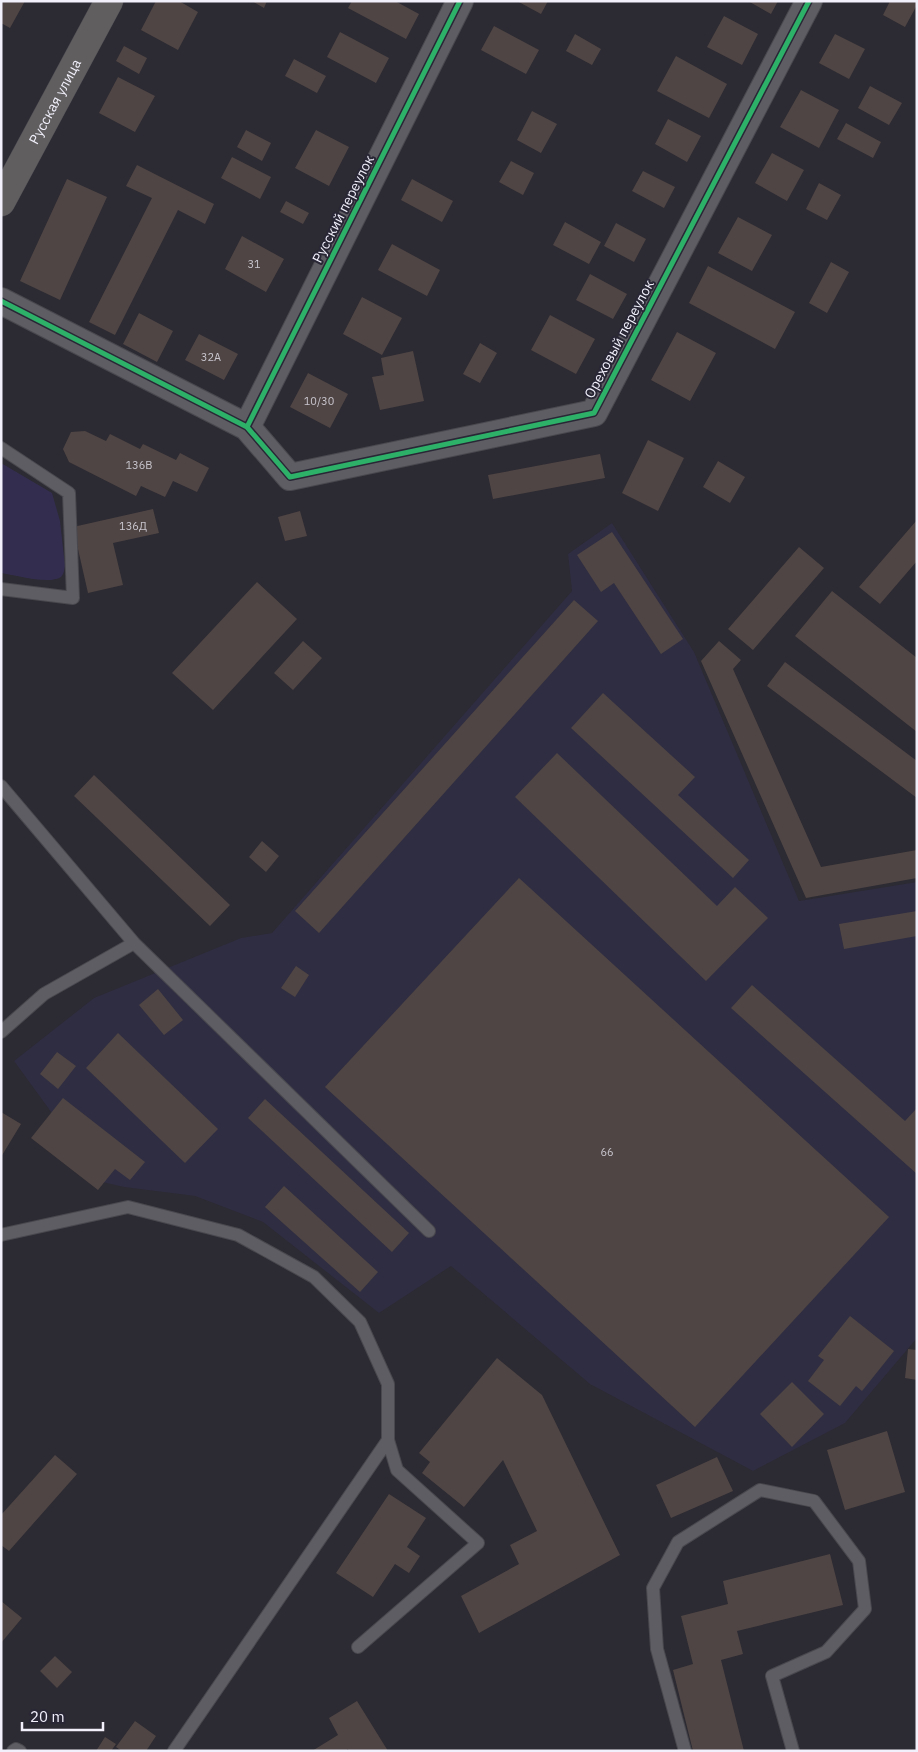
<svg xmlns="http://www.w3.org/2000/svg" width="918" height="1752" font-family="'IBM Plex Sans',sans-serif">
<style>
.built{fill:#2f2d41}
.green{fill:#332e50}
.building{fill:#4f4544}
.lines{fill:none;stroke-linecap:round;stroke-linejoin:round}
.lane-casing{stroke:#49484f;stroke-width:14}
.street-casing{stroke:#49484f;stroke-width:28}
.secondary-casing{stroke:#49484f;stroke-width:29}
.lane{stroke:#5e5d63;stroke-width:12}
.street{stroke:#5e5d63;stroke-width:26}
.secondary{stroke:#605e5f;stroke-width:28}
.cycleway-casing{stroke:#292736;stroke-width:8}
.cycleway{stroke:#2db169;stroke-width:5}
.labels{text-anchor:middle;dominant-baseline:central;stroke-width:4;stroke-linejoin:round;paint-order:stroke}
.number-label{font-size:11px;fill:#c8c5cd}
.street-label{font-size:14px;fill:#f1f0fb;stroke:#292736}
</style>
<rect width="100%" height="100%" fill="#2c2a32"/>
<path class="built" d="M612,523l82,129 105,249 118,-19v456l-72,85 -92,48 -163,-87 -139,-118 -72,47 -116,-91 -68,-26 -71,-9 -22,-5 -88,-121 80,-63 147,-60 31,-5 300,-342 -4,-37z"/>
<path class="green" d="M1,463l51,30 8,28 5,45c-1,4 -1,8 -4,11 -12,8 -46,-2 -60,-4z"/>
<path class="building" d="M1,1h24l-15,27 -9,-5z
M156,1h23l19,11 -20,38 -37,-20z
M252,1h15l-3,7z
M352,1h43l24,13 -13,25 -58,-31z
M517,1h31l-7,13z
M748,1h30l-7,13z
M890,1h27v4l-12,22 -22,-12z
M724,16l34,18 -16,31 -35,-18z
M494,26l45,24 -13,24 -45,-24z
M340,32l49,26 -13,25 -49,-26z
M575,34l26,15 -9,16 -26,-14z
M835,34l30,15 -16,30 -30,-16z
M124,46l23,12 -8,16 -23,-13z
M676,56l51,28 -18,34 -52,-27z
M294,59l32,17 -9,17 -32,-17z
M118,77l37,19 -20,36 -36,-19z
M870,86l32,17 -13,22 -31,-17z
M801,90l38,20 -20,38 -39,-21z
M532,111l25,13 -16,29 -24,-13z
M668,119l33,17 -14,26 -32,-18z
M846,123l35,19 -8,16 -36,-19z
M246,130l25,13 -9,18 -25,-14z
M316,130l33,17 -20,39 -34,-18z
M772,153l32,17 -17,31 -32,-18z
M232,157l39,20 -11,22 -39,-21z
M511,161l23,12 -11,22 -24,-13z
M137,165l77,39 -9,20 -27,-14 -63,125 -26,-13 63,-124 -26,-12z
M643,171l32,16 -11,21 -32,-17z
M67,179l40,18 -47,103 -40,-19z
M412,179l41,22 -11,21 -41,-22z
M819,183l22,12 -14,25 -21,-11z
M286,201l23,12 -6,11 -23,-12z
M738,217l34,18 -20,36 -34,-18z
M565,222l36,20 -12,22 -36,-19z
M616,223l30,16 -12,23 -30,-16z
M242,236l42,23 -18,33 -41,-23z
M392,244l48,26 -13,26 -49,-26z
M831,262l18,10 -22,41 -18,-10z
M708,266l87,46 -20,37 -86,-46z
M590,274l37,20 -14,25 -37,-19z
M362,297l40,21 -20,37 -39,-21z
M139,313l34,18 -16,31 -34,-18z
M550,315l45,24 -19,35 -45,-24z
M677,332l39,21 -26,48 -39,-21z
M199,334l39,20 -14,26 -39,-20z
M480,343l17,10 -17,30 -17,-9z
M413,351l11,50 -44,9 -8,-33 12,-2 -3,-17z
M308,373l40,21 -18,34 -40,-21z
M85,431l21,10 4,-7 30,15 3,-5 33,16 4,-7 29,15 -12,24 -24,-11 -8,16 -24,-11 -5,10 -67,-34 -6,-13 8,-17z
M648,440l36,18 -26,53 -36,-18z
M600,454l5,24 -112,21 -5,-24z
M718,461l27,16 -15,26 -27,-16z
M153,509l6,24 -46,10 10,42 -35,8 -15,-66z
M300,511l7,25 -22,5 -7,-24z
M917,520v41l-37,43 -21,-17z
M612,532l71,107 -22,15 -47,-71 -13,9 -24,-37z
M799,547l25,21 -71,82 -25,-21z
M257,582l40,37 -84,91 -41,-37z
M832,591l85,67v74l-122,-96z
M574,600l24,21 -279,312 -24,-22z
M303,641l19,17 -29,32 -19,-17z
M719,641l22,19 -8,9 88,198 96,-17v28l-111,20 -105,-237z
M785,662l132,99v37l-150,-112z
M603,693l92,84 -17,18 71,65 -16,18 -162,-150z
M557,753l160,153 18,-19 33,31 -62,63 -191,-184z
M94,775l136,130 -20,21 -136,-130z
M262,841l17,15 -13,16 -17,-15z
M519,878l370,339 -194,210 -370,-340z
M917,911v25l-73,13 -5,-25z
M296,966l13,9 -14,22 -14,-9z
M752,985l153,136 12,-13v66l-186,-166z
M158,989l25,31 -19,15 -25,-30z
M118,1033l100,96 -33,34 -99,-95z
M57,1052l19,14 -18,23 -18,-15z
M63,1098l82,64 -15,18 -15,-11 -17,21 -67,-52z
M265,1099l144,134 -17,19 -144,-134z
M1,1112l20,12 -20,33z
M284,1186l94,86 -18,20 -95,-85z
M850,1316l44,35 -32,40 -6,-5 -16,20 -32,-25 16,-21 -6,-4z
M908,1349l9,1v30l-12,-2z
M497,1358l45,37 78,160 -141,78 -18,-37 58,-32 -9,-19 27,-14 -34,-71 -39,47 -42,-34 8,-11 -11,-9z
M792,1382l32,32 -32,33 -32,-33z
M887,1431l18,61 -60,18 -18,-60z
M55,1455l22,19 -68,77 -8,-6v-30z
M717,1457l16,34 -62,27 -15,-33z
M389,1494l37,24 -19,29 13,9 -11,17 -14,-9 -22,33 -37,-24z
M830,1554l13,51 -106,26 6,23 -22,6 23,91h-51l-20,-81 20,-6 -12,-48 47,-12 -5,-23z
M1,1601l21,17 -21,25z
M55,1656l17,16 -15,16 -17,-17z
M357,1701l31,50h-39l-1,-2 -3,2h-33l26,-16 -9,-17z
M135,1721l21,15 -10,15h-24l-6,-4z
M105,1737l11,7 -5,7h-15z"/>
<g class="lines">
<g class="lane-casing">
<path id="lane" d="M1,448l68,45 4,105 -72,-9
M1,786l133,157 295,288
M1,1032l43,-38 90,-51
M1,1235l127,-28 110,28 76,42 46,45 28,62v56l9,30 81,73 -120,104
M13,1751l3,-2 4,2
M174,1751l214,-311
M685,1751l-28,-102 -4,-61 25,-46 82,-52 54,11 45,60 6,48 -39,43 -54,24 21,75"/>
</g>
<g class="street-casing">
<path id="street" d="M1,301l246,126 43,50 304,-64 215,-412
M247,427l213,-426"/>
</g>
<g class="secondary-casing">
<g id="secondary">
<path id="s1" d="M1,202l108,-201"/>
</g>
</g>
<use href="#lane" class="lane"/>
<use href="#street" class="street"/>
<use href="#secondary" class="secondary"/>
<g class="cycleway-casing">
<path id="cycleway" d="M1,301l246,126 43,50 304,-64 215,-412
M247,427l213,-426"/>
</g>
<use href="#cycleway" class="cycleway"/>
</g>
<g class="labels">
<g class="number-label">
<text x="254" y="264">31</text>
<text x="211" y="357">32А</text>
<text x="319" y="401">10/30</text>
<text x="139" y="465">136В</text>
<text x="133" y="526">136Д</text>
<text x="607" y="1152">66</text>
</g>
<g class="street-label">
<text stroke="none"><textPath href="#s1" startOffset="114">Русская улица</textPath></text>
<text transform="translate(343 209) rotate(-63)">Русский переулок</text>
<text transform="translate(619 339) rotate(-62)">Ореховый переулок</text>
</g>
</g>
<rect width="918" height="1752" fill="none" stroke="#f1f0fb" stroke-width="5"/>
<path d="M22 1722v8h81v-8" fill="none" stroke="#f1f0fb" stroke-width="2.5"/>
<text x="30" y="1722" font-size="15" fill="#f1f0fb" stroke="#292736" stroke-width="4" paint-order="stroke">20 m</text>
</svg>
